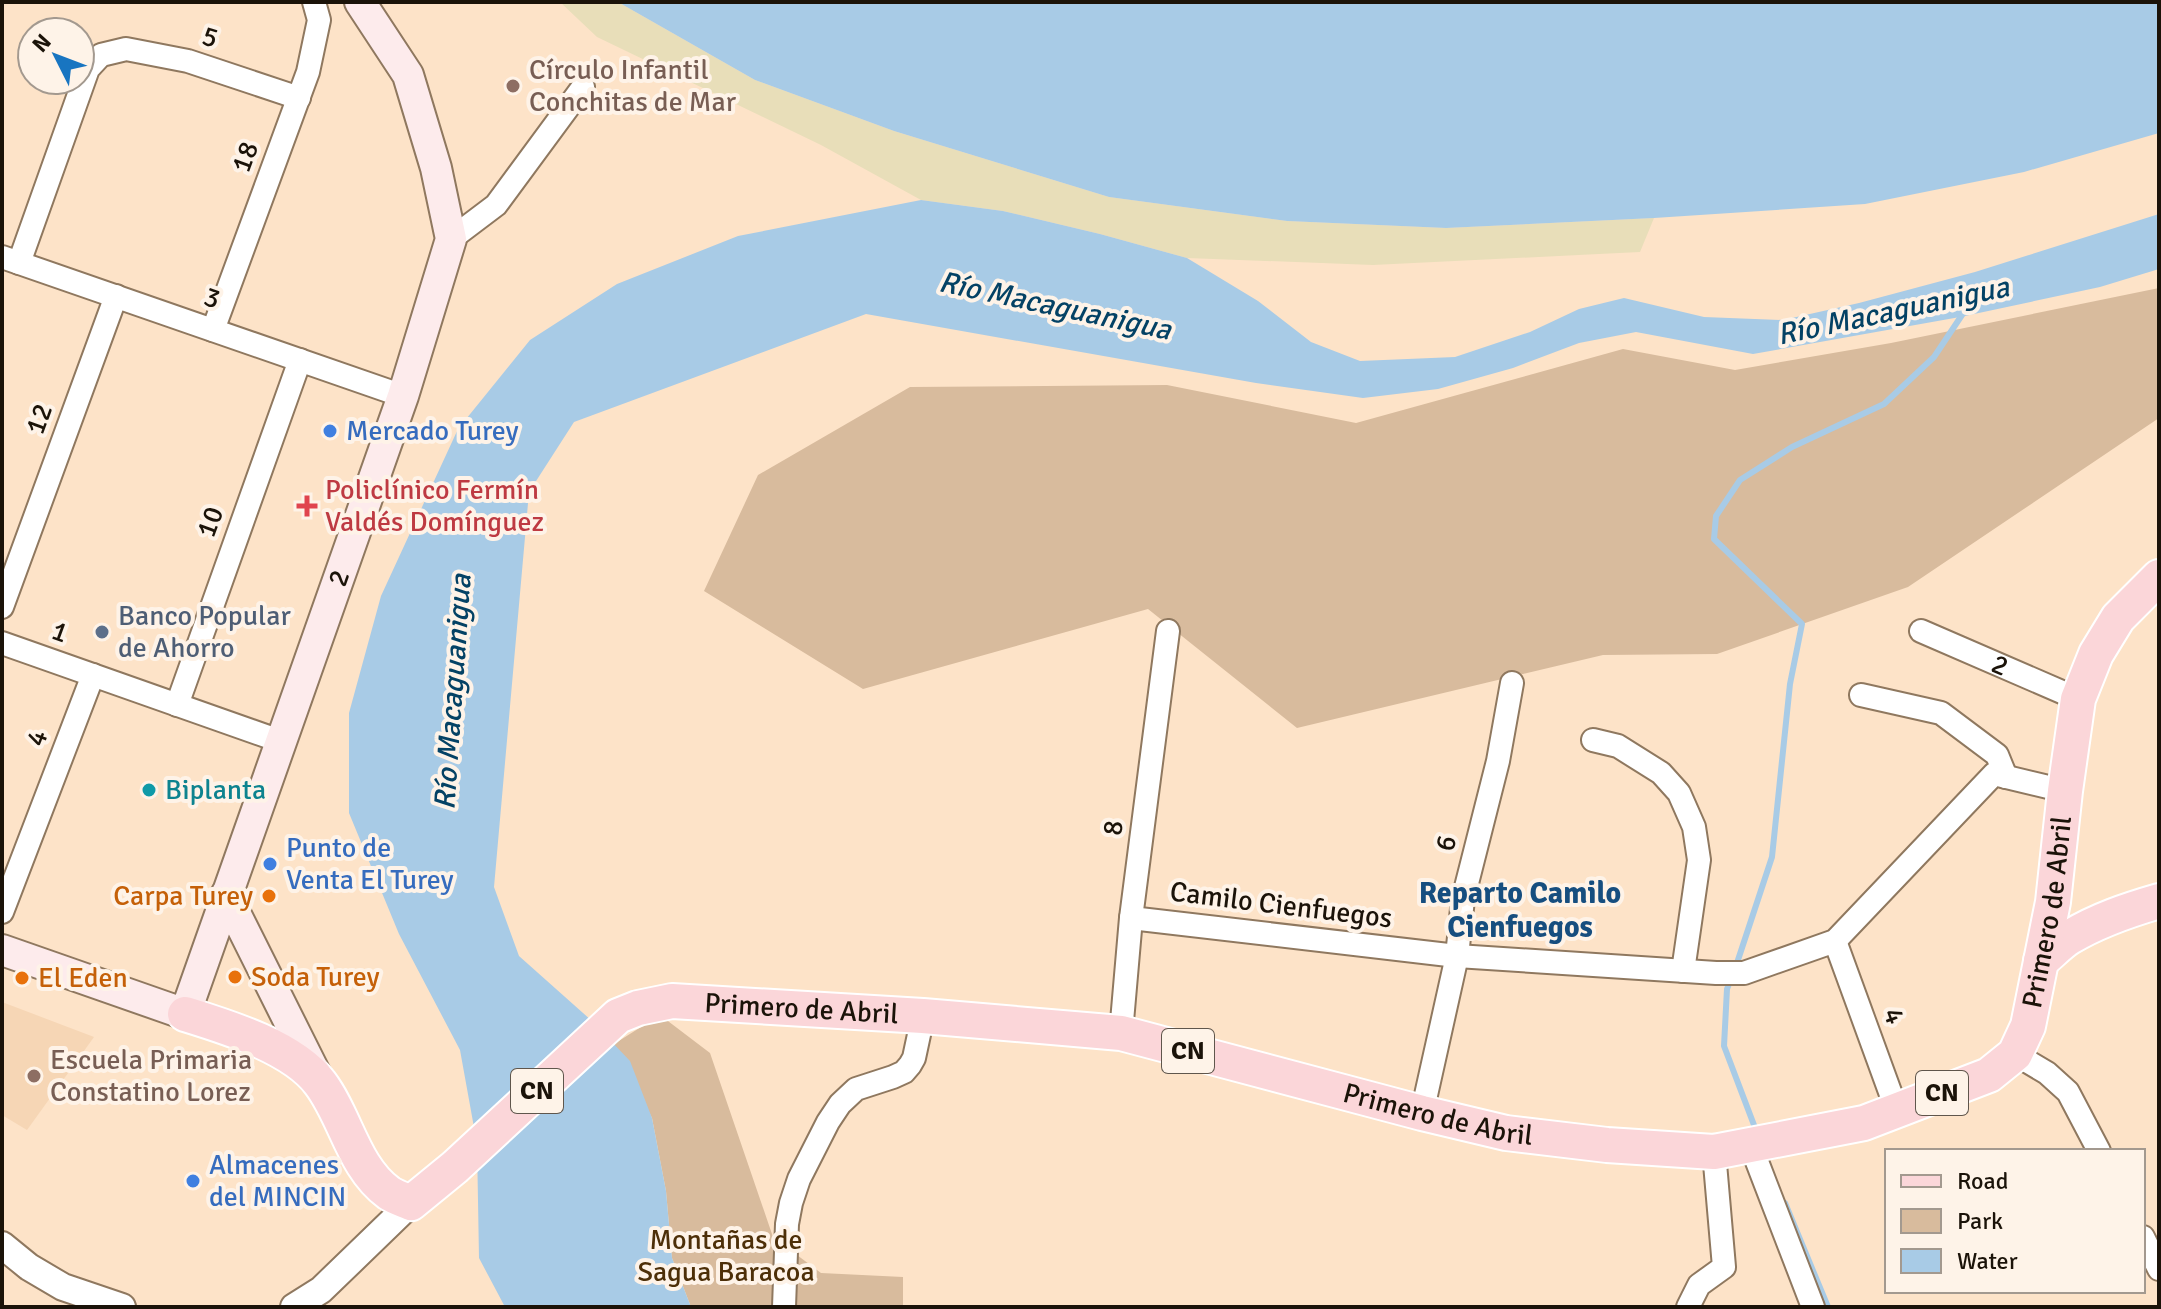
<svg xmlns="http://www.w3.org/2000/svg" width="2161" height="1309" font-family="Signika,sans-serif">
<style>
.built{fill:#f6d6b5}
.green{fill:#d8bb9d}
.sand{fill:#e8deb9}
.water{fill:#a8cbe6}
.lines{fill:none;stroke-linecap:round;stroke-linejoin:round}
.stream{stroke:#a8cbe6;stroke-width:6}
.minor-casing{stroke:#8f785f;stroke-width:26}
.tertiary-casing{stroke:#8f785f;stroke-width:30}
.secondary-casing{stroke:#8f785f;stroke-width:34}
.primary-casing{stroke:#fff;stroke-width:38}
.minor{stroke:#fff;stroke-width:22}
.tertiary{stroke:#fff;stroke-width:26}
.secondary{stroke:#fdebec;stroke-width:30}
.primary{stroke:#fbd6d9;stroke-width:34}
.education-dot{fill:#8d6e63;stroke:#fef3e8;stroke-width:3}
.shop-dot{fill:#3f7fe0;stroke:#fef3e8;stroke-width:3}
.health-dot{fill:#e0444e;stroke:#fef3e8;stroke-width:3}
.service-dot{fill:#5c6f8a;stroke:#fef3e8;stroke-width:3}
.culture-dot{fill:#0f9aa8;stroke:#fef3e8;stroke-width:3}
.food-dot{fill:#e8710a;stroke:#fef3e8;stroke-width:3}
.labels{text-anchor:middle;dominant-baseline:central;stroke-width:8;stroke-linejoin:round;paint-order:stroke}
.shield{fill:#fef3e8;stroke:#5f564c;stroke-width:2}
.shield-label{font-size:26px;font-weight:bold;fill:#1b1309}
.street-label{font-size:28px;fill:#1b1309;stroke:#fef3e8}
.education-label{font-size:28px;fill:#785e54;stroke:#fef3e8;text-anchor:start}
.shop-label{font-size:28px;fill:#366cbe;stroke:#fef3e8;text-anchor:start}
.health-label{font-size:28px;fill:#be3a42;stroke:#fef3e8;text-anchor:start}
.service-label{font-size:28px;fill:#4e5e75;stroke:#fef3e8;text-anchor:start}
.culture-label{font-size:28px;fill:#0d838f;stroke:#fef3e8;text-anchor:start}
.food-label{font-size:28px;fill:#c56008;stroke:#fef3e8;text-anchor:start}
.park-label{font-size:28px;fill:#4d2f08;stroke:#fef3e8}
.water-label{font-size:30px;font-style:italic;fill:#044265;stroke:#fef3e8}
.neighbourhood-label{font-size:30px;font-weight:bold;fill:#164e7f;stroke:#fef3e8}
</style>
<rect width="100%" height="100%" fill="#fde3c8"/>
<path class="built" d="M2,1002l92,35 -67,93 -25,-15z"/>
<path class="green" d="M2159,288v130l-251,169 -191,67 -114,1 -306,73 -149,-119 -285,80 -159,-98 54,-116 152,-88 257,-2 189,38 267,-74 112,21 156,-27z
M660,1015l50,38 63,184 48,36 82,4v30h-212l-19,-49 -6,-67 -14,-73 -38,-74z"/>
<path class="sand" d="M560,2h58l137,78 139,51 215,66 178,24 159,7 208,-10 -14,34 -267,13 -186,-7 -87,-24 -97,-23 -82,-11 -100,-55 -224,-108z"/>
<path class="water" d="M618,2h1541v131l-135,39 -159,32 -211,14 -208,10 -159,-7 -178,-24 -215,-66 -139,-51z
M921,200l82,11 97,23 87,24 71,43 53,41 49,19 95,-4 75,-25 49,-23 45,-11 80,19 79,3 76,-17 116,-31 184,-58v55l-59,18 -140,30 -207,37 -117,-22 -57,11 -66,25 -75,21 -75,9 -107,-15 -390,-69 -292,108 -45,70 -35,395 25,69 73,65 38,40 22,57 14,73 6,67 19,49h-186l-26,-49 -2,-114 -17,-94 -61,-116 -50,-121v-100l32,-117 77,-167 72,-89 87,-56 121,-48z"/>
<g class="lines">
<path class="stream" d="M1735,969l37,-112 18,-173 12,-60 -88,-85 2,-23 24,-36 52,-33 92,-43 50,-47 30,-45
M1731,979l-4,10 -3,57 33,87
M1785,1203l43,104"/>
<g class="minor-casing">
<g id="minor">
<path d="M451,239l45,-34 87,-118"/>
<path d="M2,257l401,139"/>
<path d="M19,263l69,-194 13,-14 25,-6 62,12 111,37"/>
<path d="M213,330l95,-258 11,-52 -5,-18"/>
<path d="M2,607l114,-311"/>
<path id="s1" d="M1921,631l157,68"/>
<path d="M2,643l278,98"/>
<path d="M1861,695l80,18 56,42 9,22"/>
<path d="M177,705l123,-345"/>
<path d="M1593,740l25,6 43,27 18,20 15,34 5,33 -16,111"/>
<path d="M2,912l91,-237"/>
<path d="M1131,918l326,38 259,17h28l91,-32 159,-167 71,17"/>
<path d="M1835,941l62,170"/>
<path d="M1121,1033l10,-115 37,-287"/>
<path d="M2015,1054l32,19 21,19 31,59"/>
<path d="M1422,1113l35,-157 6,-57 35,-138 14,-78"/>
<path d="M1751,1146l62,161"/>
<path d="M2143,1237l16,32"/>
<path d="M784,1307l3,-83 4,-21 8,-24 29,-57 12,-18 16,-15 37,-12 11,-5 6,-7 4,-7 9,-42"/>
<path d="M1688,1307l11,-22 25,-18 -10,-115"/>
</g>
</g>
<g class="tertiary-casing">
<path id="tertiary" d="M2,1245l27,22 34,20 59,20
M294,1307l27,-17 90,-87"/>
</g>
<g class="secondary-casing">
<g id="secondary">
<path d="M226,895l91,182"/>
<path id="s2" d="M2,950l183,64 218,-618 48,-157 -15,-71 -28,-93 -48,-73"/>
</g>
</g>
<g class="primary-casing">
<g id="primary">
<path d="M2041,961c10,-8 19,-18 29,-24 28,-17 58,-27 89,-36"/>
<path id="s3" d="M185,1014c42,13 108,33 135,69 26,34 33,84 69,110 6,4 15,7 22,10l44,-36 163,-151 20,-8 34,-7 251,15 198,17 301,80 84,20 101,12 107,7 150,-29 125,-48 26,-21 13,-28 25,-124 12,-111 13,-92 18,-45 22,-36 41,-41"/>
</g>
</g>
<use href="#minor" class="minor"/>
<use href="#tertiary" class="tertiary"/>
<use href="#secondary" class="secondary"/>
<use href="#primary" class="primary"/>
</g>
<g class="education-dot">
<circle cx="513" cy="86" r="8"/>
<circle cx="34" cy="1076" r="8"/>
</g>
<g class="shop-dot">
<circle cx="330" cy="431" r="8"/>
<circle cx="270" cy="864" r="8"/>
<circle cx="193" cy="1181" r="8"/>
</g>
<path class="health-dot" d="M303 494h8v8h8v8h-8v8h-8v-8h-8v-8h8z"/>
<circle class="service-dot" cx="102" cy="632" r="8"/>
<circle class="culture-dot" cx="149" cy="790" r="8"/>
<g class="food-dot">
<circle cx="269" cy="896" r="8"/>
<circle cx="235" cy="977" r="8"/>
<circle cx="22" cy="978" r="8"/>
</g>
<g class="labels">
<g class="shield">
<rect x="1162" y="1029" width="52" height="44" rx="6"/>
<rect x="511" y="1069" width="52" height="44" rx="6"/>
<rect x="1916" y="1071" width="52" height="44" rx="6"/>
</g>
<g class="shield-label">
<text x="1188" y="1051">CN</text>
<text x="537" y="1091">CN</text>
<text x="1942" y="1093">CN</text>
</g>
<g class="street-label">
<text transform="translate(210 37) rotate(17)">5</text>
<text transform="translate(245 157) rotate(-70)">18</text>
<text transform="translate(212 298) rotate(19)">3</text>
<text transform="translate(39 419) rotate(-70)">12</text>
<text transform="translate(210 522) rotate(-70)">10</text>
<text stroke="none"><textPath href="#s2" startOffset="656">2</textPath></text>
<text transform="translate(60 632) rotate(20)">1</text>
<text stroke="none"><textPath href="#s1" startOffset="86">2</textPath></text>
<text transform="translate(37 738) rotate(-69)">4</text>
<text transform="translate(1113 828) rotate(-83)">8</text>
<text transform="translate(1446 843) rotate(-75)">6</text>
<text transform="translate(1281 905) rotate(7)">Camilo Cienfuegos</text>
<text stroke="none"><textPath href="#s3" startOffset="2168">Primero de Abril</textPath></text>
<text stroke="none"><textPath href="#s3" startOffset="774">Primero de Abril</textPath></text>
<text transform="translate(1894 1016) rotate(70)">4</text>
<text stroke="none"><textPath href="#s3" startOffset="1422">Primero de Abril</textPath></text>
</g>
<g class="education-label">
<text x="529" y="70">Círculo Infantil<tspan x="529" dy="32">Conchitas de Mar</tspan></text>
<text x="50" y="1060">Escuela Primaria<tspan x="50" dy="32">Constatino Lorez</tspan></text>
</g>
<g class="shop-label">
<text x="346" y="431">Mercado Turey</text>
<text x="286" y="848">Punto de<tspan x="286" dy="32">Venta El Turey</tspan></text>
<text x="209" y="1165">Almacenes<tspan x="209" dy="32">del MINCIN</tspan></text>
</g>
<g class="health-label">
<text x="325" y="490">Policlínico Fermín<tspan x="325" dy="32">Valdés Domínguez</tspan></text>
</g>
<g class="service-label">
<text x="118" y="616">Banco Popular<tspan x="118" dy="32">de Ahorro</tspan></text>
</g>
<g class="culture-label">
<text x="165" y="790">Biplanta</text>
</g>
<g class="food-label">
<text x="253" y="896" text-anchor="end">Carpa Turey</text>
<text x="251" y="977">Soda Turey</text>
<text x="38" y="978">El Eden</text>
</g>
<g class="park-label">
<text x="726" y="1240">Montañas de<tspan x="726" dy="32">Sagua Baracoa</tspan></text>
</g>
<g class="water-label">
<text transform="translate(1055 306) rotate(12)">Río Macaguanigua</text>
<text transform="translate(1893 311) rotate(-12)">Río Macaguanigua</text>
<text transform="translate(453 692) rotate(-86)">Río Macaguanigua</text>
</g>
<g class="neighbourhood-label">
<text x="1520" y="893">Reparto Camilo<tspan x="1520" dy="34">Cienfuegos</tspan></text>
</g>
</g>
<rect width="2161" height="1309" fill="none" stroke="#1b1309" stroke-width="8"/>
<rect x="1885" y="1149" width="260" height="144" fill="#fef3e8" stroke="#a3998f" stroke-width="2"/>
<rect x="1901" y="1175" width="40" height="12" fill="#fbd6d9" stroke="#a3998f" stroke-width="2"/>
<text x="1957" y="1189" font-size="24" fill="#1b1309">Road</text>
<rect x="1901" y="1209" width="40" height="24" fill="#d8bb9d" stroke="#a3998f" stroke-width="2"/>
<text x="1957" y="1229" font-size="24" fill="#1b1309">Park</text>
<rect x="1901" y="1249" width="40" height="24" fill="#a8cbe6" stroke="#a3998f" stroke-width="2"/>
<text x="1957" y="1269" font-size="24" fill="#1b1309">Water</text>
<g transform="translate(56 56) rotate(312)"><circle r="38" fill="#fef3e8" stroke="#a3998f" stroke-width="2"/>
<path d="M0-6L14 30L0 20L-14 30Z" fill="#1875c1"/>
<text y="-12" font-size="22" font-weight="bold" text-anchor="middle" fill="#1b1309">N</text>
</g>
</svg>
